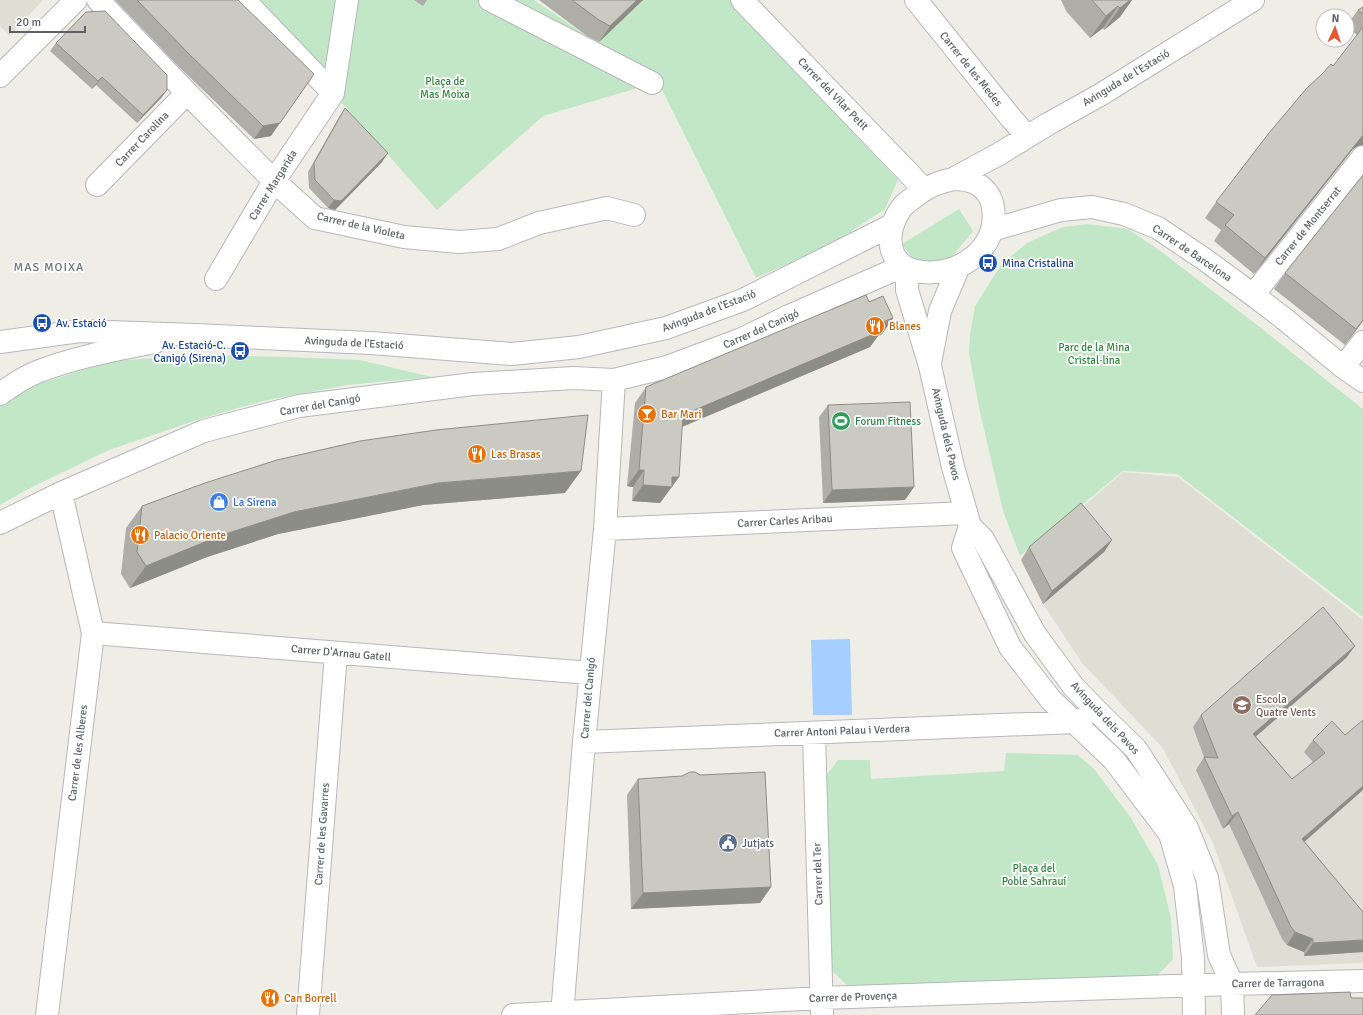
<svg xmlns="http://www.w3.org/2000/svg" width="1363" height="1015" font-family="Signika,sans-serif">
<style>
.education{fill:#dfded4}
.green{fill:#c2e7c6}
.water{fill:#a6ceff}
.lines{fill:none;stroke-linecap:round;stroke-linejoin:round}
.minor-casing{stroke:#b6b7bc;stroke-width:24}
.minor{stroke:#fff;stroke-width:22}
.wall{fill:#aeada7}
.shaded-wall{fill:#8d8d88}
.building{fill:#cac9c2;stroke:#8d8d88}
.labels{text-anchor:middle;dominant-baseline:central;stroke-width:3.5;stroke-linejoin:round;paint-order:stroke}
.street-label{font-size:11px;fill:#5d6066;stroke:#fff}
.park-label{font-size:11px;fill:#358541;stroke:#fff}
.transit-label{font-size:11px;fill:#164399;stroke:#fff;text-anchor:start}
.food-label{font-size:11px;fill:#c56008;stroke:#fff;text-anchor:start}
.leisure-label{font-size:11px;fill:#27864d;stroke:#fff;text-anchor:start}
.shop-label{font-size:11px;fill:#366cbe;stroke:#fff;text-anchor:start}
.education-label{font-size:11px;fill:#785e54;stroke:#fff;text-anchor:start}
.service-label{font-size:11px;fill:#4e5e75;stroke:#fff;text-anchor:start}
.neighbourhood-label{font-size:12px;letter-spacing:1px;fill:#6e7278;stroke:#fff}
</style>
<rect width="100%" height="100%" fill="#efeee6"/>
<path class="education" d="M0,0h43l-33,36 -10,-10z
M1123,472l55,5 185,143v343l-106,4 -44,-124 -51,-96 -80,-84 -39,-59 -22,-44z"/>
<path class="green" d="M256,0h278l63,43 46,-43h87l168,180 -13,29 -53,35 -76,34 -98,-196 -115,34 -106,94 -104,-117z
M959,209l14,22 -22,27 -20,5 -14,-3 -7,-5 -8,-11z
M1088,224l40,5 31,21 93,71 111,88v208l-186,-143 -54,-3 -103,85 -17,-45 -23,-99 -11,-58 1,-19 5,-29 26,-41 26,-22 36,-16z
M202,355l86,2 72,3 72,17 -85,8 -84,16 -60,17 -94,32 -81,39 -28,16v-99l35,-21 77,-24z
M1006,753l72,2 16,14 37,49 27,47 13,53 2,41 -17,18 -305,12 -25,-24 -4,-184 16,-21h32l1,19 133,-8z"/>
<path class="water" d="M850,639l2,76h-39l-2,-75z"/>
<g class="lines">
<g class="minor-casing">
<path id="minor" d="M98,0l89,93 87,88 41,37 89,19 55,5 39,-3 41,-16 68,-15 27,7
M244,0l89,93
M490,0l162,83
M742,0l182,189
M916,0l95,118 16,18
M0,76l76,-76
M953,179l46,-25 49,-30 52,-29 153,-95
M953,179c8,0 17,1 24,5 9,5 15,14 16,24 6,40 -33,68 -70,64 -38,-3 -40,-41 -20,-66 3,-3 7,-6 10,-8 14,-11 23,-15 40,-19z
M97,185l90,-92
M992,230l69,-20 31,-3 32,7 34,14 46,31 49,36 29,22 61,50 20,14
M907,268v22l23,76 23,101 17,59 13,13 52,95 38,52 26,27 37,36 51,79 20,50 12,77 13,29 1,31
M216,279l58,-98 59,-88 14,-93
M1253,295l110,-138
M0,342l80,-11 115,4 176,8 141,11 67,-7 87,-19 77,-28 149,-75
M930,363l10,-52 19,-45
M1343,367l20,-25
M0,394c11,-8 24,-17 37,-22 38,-15 78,-22 118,-30
M0,523l61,-30 143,-62 95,-25 174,-22 100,-6 41,2 53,-13 75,-28 47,-23 114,-50
M970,526l-7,22 47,99 41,53 63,60 56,74 15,52 8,72 1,57
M605,529l361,-16
M93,633l497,40
M814,733l8,282
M584,742l491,-20 7,-3
M47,1015l46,-382 -32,-140
M308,1015l28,-362
M513,1015l308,-17 411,-14 131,-3
M562,1015l22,-273 21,-213 9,-149"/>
</g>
<use href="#minor" class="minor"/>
</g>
<path class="wall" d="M115,0h123l33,136 -17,3 -76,-73z
M414,0h13l-4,6z
M539,0h104l-44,42 -12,-6z
M1061,0h71l-12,17 -16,13 -1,-2 -13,10 -24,-27z
M1363,7v138l-5,1 -5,3 -99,125 -40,-33 7,-11 -16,-12 11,-16 117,-136 24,-31 -10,-8v-2l11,-15z
M56,43l111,47 -6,8 -24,25 -41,-38 -4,4 -42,-38z
M345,108l37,54 -47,48 -7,-2 -19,-20 -1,-16 31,-55z
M1285,273l78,48 -18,24 -71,-56z
M869,302l24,16 -11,16 -4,2 -8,11 -188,80 -3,50 -19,26 -28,-2 1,-14 -6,-1 8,-83 11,-16z
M828,405l77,95 -82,3 -4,-86z
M565,493l-142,12 -145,29 -71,23 -77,31 -9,-14 5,-46 16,-22z
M1112,540l-8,12 -61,52 -22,-44 8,-13z
M1355,646l-9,12 -90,78 36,43 21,-17 -9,-10 9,-12 19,-19 -27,121 58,70v40l-59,4v-4l-17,-7 -5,-6 -53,-115 -6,5 -27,-59 8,-13 -11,-30 8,-12z
M638,779l133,108 -11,16 -129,6 -4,-114z"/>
<path class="shaded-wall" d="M637,0h6l-44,42 11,-16z
M1130,0h2l-12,17 -16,13 16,-22z
M1118,6l-15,22 -13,10 16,-22z
M314,74l-43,62 -17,3 9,-13z
M102,77l-6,8 -4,4 6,-8z
M167,90l-6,8 -24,25 6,-8z
M1363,135v10l-5,1 -5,3 -99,125 11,-16z
M388,153l-6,9 -47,48 -7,-2 6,-8z
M893,318l-11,16 -4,2 -8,11 -198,84 11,-16z
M1363,320v1l-18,24 11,-16z
M639,470h5l-11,17 -6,-1z
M581,471l-16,22 -142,12 -145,29 -71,23 -77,31 16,-22 76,-31 72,-23 144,-29z
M672,477h7l-19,26 -28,-2 11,-16z
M914,487l-9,13 -82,3 9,-13z
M1112,540l-8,12 -61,52 9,-13z
M1355,646l-9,12 -101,88 8,-12z
M1363,786v4l-69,61 8,-12z
M1238,812l-9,12 -6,5 9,-13z
M771,887l-11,16 -129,6 12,-16z
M1295,932l18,7 -9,13 -17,-7z
M1363,940v12l-59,4 9,-13z"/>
<path class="building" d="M137,0h101l76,74 -34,49 -17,3 -75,-73z
M572,0h65l-27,26 -11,-6z
M1092,0h38l-10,8 -2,-2 -12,10z
M1363,7v7l-5,-4z
M105,11l62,64v15l-24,25 -41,-38 -4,4 -42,-38 30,-31z
M1363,27v108l-98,123 -40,-33 9,-10 -18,-13 53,-69 37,-44 17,-16 8,-9 2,2z
M345,108l43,45 -47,48 -7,-1 -19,-20 -1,-17z
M1363,175v145l-7,9 -71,-56z
M866,295l3,7 14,-6 10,22 -15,6 3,7 -198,84 -4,62h-7v10l-29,-2 1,-15h-5l7,-83z
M910,402l4,85 -82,3 -4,-85z
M588,415l-7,56 -143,12 -144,29 -72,23 -76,31 -9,-14 5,-46 63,-23 72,-23 83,-19 76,-11z
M1081,503l31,37 -60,51 -23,-44z
M1323,607l32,39 -102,88 39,45 33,-26 -12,-13 19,-19 13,14 18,-15v66l-61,53 61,73v28l-50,3v-4l-18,-7 -4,-5 -53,-115 -6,4 -28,-59 14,1 -17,-43z
M690,772h5l5,3 65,-3 6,115 -128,6 -5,-114 44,-3z
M1350,992l1,6h12v17h-108l17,-20z"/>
<defs>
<g id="bus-disc" transform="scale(1)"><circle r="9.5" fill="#1a4fb4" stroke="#fff"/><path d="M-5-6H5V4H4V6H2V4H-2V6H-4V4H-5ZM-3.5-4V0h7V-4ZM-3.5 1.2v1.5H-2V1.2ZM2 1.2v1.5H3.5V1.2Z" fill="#fff"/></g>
<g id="restaurant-disc" transform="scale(1)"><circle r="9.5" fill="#e8710a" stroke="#fff"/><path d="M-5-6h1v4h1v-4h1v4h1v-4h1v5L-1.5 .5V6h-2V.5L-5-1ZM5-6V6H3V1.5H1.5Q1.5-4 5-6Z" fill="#fff"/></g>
<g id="bar-disc" transform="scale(1)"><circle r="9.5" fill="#e8710a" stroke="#fff"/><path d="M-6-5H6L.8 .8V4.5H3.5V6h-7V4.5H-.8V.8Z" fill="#fff"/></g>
<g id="stadium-disc" transform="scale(1)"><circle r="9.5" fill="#2e9e5b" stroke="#fff"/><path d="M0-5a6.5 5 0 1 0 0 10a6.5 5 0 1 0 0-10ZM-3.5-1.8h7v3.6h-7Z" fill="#fff"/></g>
<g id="shop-disc" transform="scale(1)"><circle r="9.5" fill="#3f7fe0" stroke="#fff"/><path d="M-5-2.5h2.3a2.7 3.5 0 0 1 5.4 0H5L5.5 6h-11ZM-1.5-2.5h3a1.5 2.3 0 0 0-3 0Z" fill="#fff"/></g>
<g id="school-disc" transform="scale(1)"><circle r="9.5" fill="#8d6e63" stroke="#fff"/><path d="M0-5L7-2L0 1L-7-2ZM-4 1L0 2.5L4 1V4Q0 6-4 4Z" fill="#fff"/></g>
<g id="civic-disc" transform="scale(1)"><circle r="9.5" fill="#5c6f8a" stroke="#fff"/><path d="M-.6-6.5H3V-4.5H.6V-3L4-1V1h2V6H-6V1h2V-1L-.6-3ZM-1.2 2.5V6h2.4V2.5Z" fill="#fff"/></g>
</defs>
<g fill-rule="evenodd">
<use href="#bus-disc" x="988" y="263"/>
<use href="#bus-disc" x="42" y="323"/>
<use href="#restaurant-disc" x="875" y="326"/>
<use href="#bus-disc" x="240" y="351"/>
<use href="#bar-disc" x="647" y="414"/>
<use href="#stadium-disc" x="841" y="421"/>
<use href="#restaurant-disc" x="477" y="454"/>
<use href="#shop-disc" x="219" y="502"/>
<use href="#restaurant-disc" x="140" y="535"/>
<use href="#school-disc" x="1242" y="705"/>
<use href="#civic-disc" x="728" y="843"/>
<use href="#restaurant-disc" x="270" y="998"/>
</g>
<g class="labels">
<g class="street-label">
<text transform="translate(971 69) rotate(51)">Carrer de les Medes</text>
<text transform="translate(1126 78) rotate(-31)">Avinguda de l'Estació</text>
<text transform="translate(833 94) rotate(46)">Carrer del Vilar Petit</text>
<text transform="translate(142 139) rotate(-46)">Carrer Carolina</text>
<text transform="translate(273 185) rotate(-58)">Carrer Margarida</text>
<text transform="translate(361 226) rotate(13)">Carrer de la Violeta</text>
<text transform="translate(1308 226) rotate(-51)">Carrer de Montserrat</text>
<text transform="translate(1192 253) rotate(34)">Carrer de Barcelona</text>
<text transform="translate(709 311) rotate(-21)">Avinguda de l'Estació</text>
<text transform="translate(761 329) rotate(-24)">Carrer del Canigó</text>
<text transform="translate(354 343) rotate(3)">Avinguda de l'Estació</text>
<text transform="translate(320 405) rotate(-10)">Carrer del Canigó</text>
<text transform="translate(946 434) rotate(77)">Avinguda dels Pavos</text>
<text transform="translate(785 521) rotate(-3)">Carrer Carles Aribau</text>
<text transform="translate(341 653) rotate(5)">Carrer D'Arnau Gatell</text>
<text transform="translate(588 698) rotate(-85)">Carrer del Canigó</text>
<text transform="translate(1105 718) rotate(47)">Avinguda dels Pavos</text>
<text transform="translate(842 731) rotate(-2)">Carrer Antoni Palau i Verdera</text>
<text transform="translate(78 753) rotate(-83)">Carrer de les Alberes</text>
<text transform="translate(322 834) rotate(-86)">Carrer de les Gavarres</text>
<text transform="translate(818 874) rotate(-92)">Carrer del Ter</text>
<text transform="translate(1278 983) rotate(-1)">Carrer de Tarragona</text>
<text transform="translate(853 997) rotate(-2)">Carrer de Provença</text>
</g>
<g class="park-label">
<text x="445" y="81">Plaça de<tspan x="445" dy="13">Mas Moixa</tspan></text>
<text x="1094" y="347">Parc de la Mina<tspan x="1094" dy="13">Cristal·lina</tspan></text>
<text x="1034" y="868">Plaça del<tspan x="1034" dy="13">Poble Sahrauí</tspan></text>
</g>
<g class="transit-label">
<text x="1002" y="263">Mina Cristalina</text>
<text x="56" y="323">Av. Estació</text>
<text x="226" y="345" text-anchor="end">Av. Estació-C.<tspan x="226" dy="13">Canigó (Sirena)</tspan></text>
</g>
<g class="food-label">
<text x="889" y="326">Blanes</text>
<text x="661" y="414">Bar Mari</text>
<text x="491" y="454">Las Brasas</text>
<text x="154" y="535">Palacio Oriente</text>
<text x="284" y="998">Can Borrell</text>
</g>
<g class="leisure-label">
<text x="855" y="421">Forum Fitness</text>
</g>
<g class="shop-label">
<text x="233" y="502">La Sirena</text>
</g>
<g class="education-label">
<text x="1256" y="699">Escola<tspan x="1256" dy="13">Quatre Vents</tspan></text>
</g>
<g class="service-label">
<text x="742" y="843">Jutjats</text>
</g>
<g class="neighbourhood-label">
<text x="49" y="267">MAS MOIXA</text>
</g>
</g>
<g transform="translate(1335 28) rotate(3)"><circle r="19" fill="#ffffff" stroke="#bebfc2"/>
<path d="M0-3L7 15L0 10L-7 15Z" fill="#e95532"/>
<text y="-6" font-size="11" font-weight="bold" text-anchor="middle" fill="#5d6066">N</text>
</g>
<path d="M10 26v6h75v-6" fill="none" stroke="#5d6066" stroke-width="2"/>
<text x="16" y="26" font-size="12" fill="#5d6066" stroke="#ffffff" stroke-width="3" paint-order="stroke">20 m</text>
</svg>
